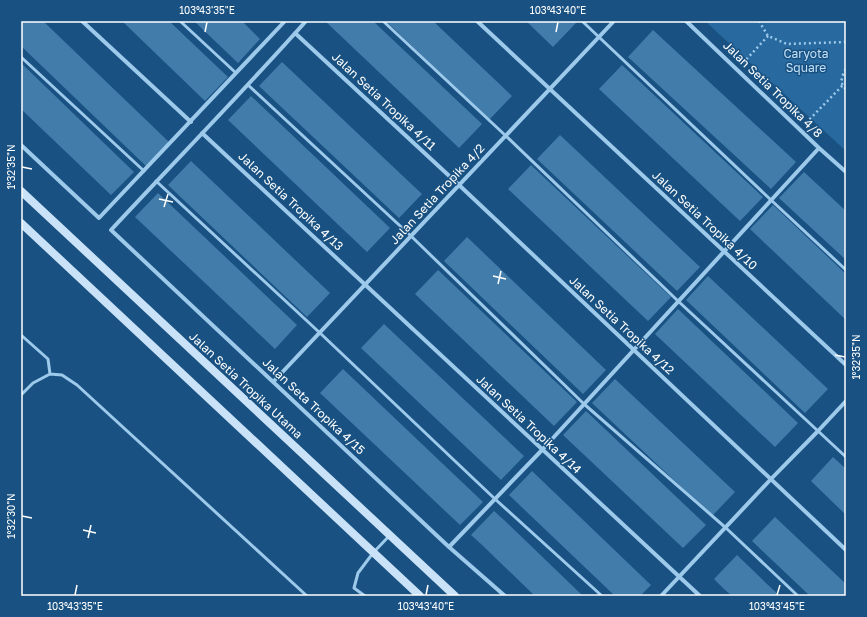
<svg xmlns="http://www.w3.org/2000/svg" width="867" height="617" font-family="'Golos Text',sans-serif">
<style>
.green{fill:#286a9f}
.building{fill:#427cab}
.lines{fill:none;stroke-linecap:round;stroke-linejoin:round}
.path{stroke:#9dc9eb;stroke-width:2.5;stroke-dasharray:2 3;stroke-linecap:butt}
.service{stroke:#9dc9eb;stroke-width:3}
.minor{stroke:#9dc9eb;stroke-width:4}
.secondary{stroke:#c9e2f8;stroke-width:8}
.ticks{fill:none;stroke:#fff;stroke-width:1.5}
.labels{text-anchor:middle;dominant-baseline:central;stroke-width:3;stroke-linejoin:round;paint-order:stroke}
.park-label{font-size:12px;fill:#c2e0f8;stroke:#195282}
.street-label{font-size:12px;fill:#fff;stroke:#195282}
.neatline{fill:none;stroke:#fff;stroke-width:1.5}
.ticks-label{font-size:10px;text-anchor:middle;fill:#fff}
</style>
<rect width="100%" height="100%" fill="#195282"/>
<path class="green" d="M705,21h141v130z"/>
<path class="building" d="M21,21h22l127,122 -23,24 -126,-121z
M122,21h47l59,56 -23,24z
M194,21h48l18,18 -22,24z
M325,21h48l109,103 -23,24z
M386,21h47l79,75 -23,24z
M526,21h48l2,2 -23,24z
M653,30l143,132 -25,27 -143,-132z
M282,62l140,132 -23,24 -140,-132z
M21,63l113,109 -23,23 -90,-86z
M622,65l141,132 -23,24 -141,-132z
M251,96l139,132 -23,24 -139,-132z
M560,135l140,132 -23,24 -140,-132z
M191,161l139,132 -23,24 -139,-132z
M531,165l140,132 -23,24 -140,-132z
M804,172l42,39v49l-67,-62z
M158,193l139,132 -22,24 -140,-132z
M773,205l73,69v46l-96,-91z
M467,237l139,133 -23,24 -139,-133z
M438,270l139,132 -23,24 -139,-132z
M708,276l120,113 -23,24 -119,-113z
M678,309l120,114 -23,24 -120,-113z
M384,324l140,132 -23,24 -140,-132z
M343,369l140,133 -23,23 -140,-132z
M615,379l120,113 -23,24 -120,-113z
M586,411l120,114 -23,23 -120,-113z
M833,457l13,12v46l-35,-34z
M532,471l119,114 -11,11h-25l-106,-101z
M494,511l10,9 79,76h-48l-54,-52 -10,-9z
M775,517l71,67v12h-36l-58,-55z
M737,555l30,29 13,12h-48l-8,-7 -10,-10z"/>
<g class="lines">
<path class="path" d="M759,21l9,15 19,8 59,-2
M743,63l25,-27
M846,70l-2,1 -3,11 5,8
M806,123l37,-38"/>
<path class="service" d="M180,21l56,52
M383,21l123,115 172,165 168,156
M582,21l189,179 75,70
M21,57l123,114
M248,85l163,151 173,168 142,124 72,68
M156,181l164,152 175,166 107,97
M21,335l27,24 2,15
M21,395l12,-12 17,-9 12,1 15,10 230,211
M365,596l-11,-8 4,-15 15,-20 17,-18"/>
<path class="minor" d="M82,21l109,101
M306,21c-63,71 -130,139 -195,209l338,317 56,49
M477,21l369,344
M686,21l133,127 27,24
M295,33l164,152 387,365
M202,133l498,463
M21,145l78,73 186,-197
M274,381l340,-360
M449,547l93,-97 277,-302
M661,596l110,-117 47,-48 28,-30"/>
<path class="secondary" d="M21,191l434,405
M21,223l399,373"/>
</g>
<path class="ticks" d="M205,32l2,-10M556,32l2,-10M22,167l10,2M159,199l14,3M164,207l4,-13M493,276l13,3M498,284l3,-13M835,355l10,2M22,516l10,2M83,530l13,3M88,538l3,-13M75,595l2,-10M426,595l2,-10M777,595l3,-10"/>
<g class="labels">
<g class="park-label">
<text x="806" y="53">Caryota<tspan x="806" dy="14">Square</tspan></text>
</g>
<g class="street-label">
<text transform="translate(773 89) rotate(44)">Jalan Setia Tropika 4/8</text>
<text transform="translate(384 101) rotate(43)">Jalan Setia Tropika 4/11</text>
<text transform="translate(437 194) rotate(-47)">Jalan Setia Tropika 4/2</text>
<text transform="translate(291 201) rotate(43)">Jalan Setia Tropika 4/13</text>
<text transform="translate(705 220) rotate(43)">Jalan Setia Tropika 4/10</text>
<text transform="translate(622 325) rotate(43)">Jalan Setia Tropika 4/12</text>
<text transform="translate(246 385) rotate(43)">Jalan Setia Tropika Utama</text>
<text transform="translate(314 406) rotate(43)">Jalan Seta Tropika 4/15</text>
<text transform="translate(529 424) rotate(43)">Jalan Setia Tropika 4/14</text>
</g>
</g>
<rect width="867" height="617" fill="none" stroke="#195282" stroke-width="44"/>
<rect x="22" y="22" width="823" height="573" class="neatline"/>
<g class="ticks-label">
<text x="207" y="14">103°43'35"E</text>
<text x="558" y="14">103°43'40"E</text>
<text transform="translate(11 167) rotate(-90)" y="4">1°32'35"N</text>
<text transform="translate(856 357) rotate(-90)" y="4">1°32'35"N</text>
<text transform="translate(11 516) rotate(-90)" y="4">1°32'30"N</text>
<text x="75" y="610">103°43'35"E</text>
<text x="426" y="610">103°43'40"E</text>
<text x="777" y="610">103°43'45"E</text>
</g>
</svg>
